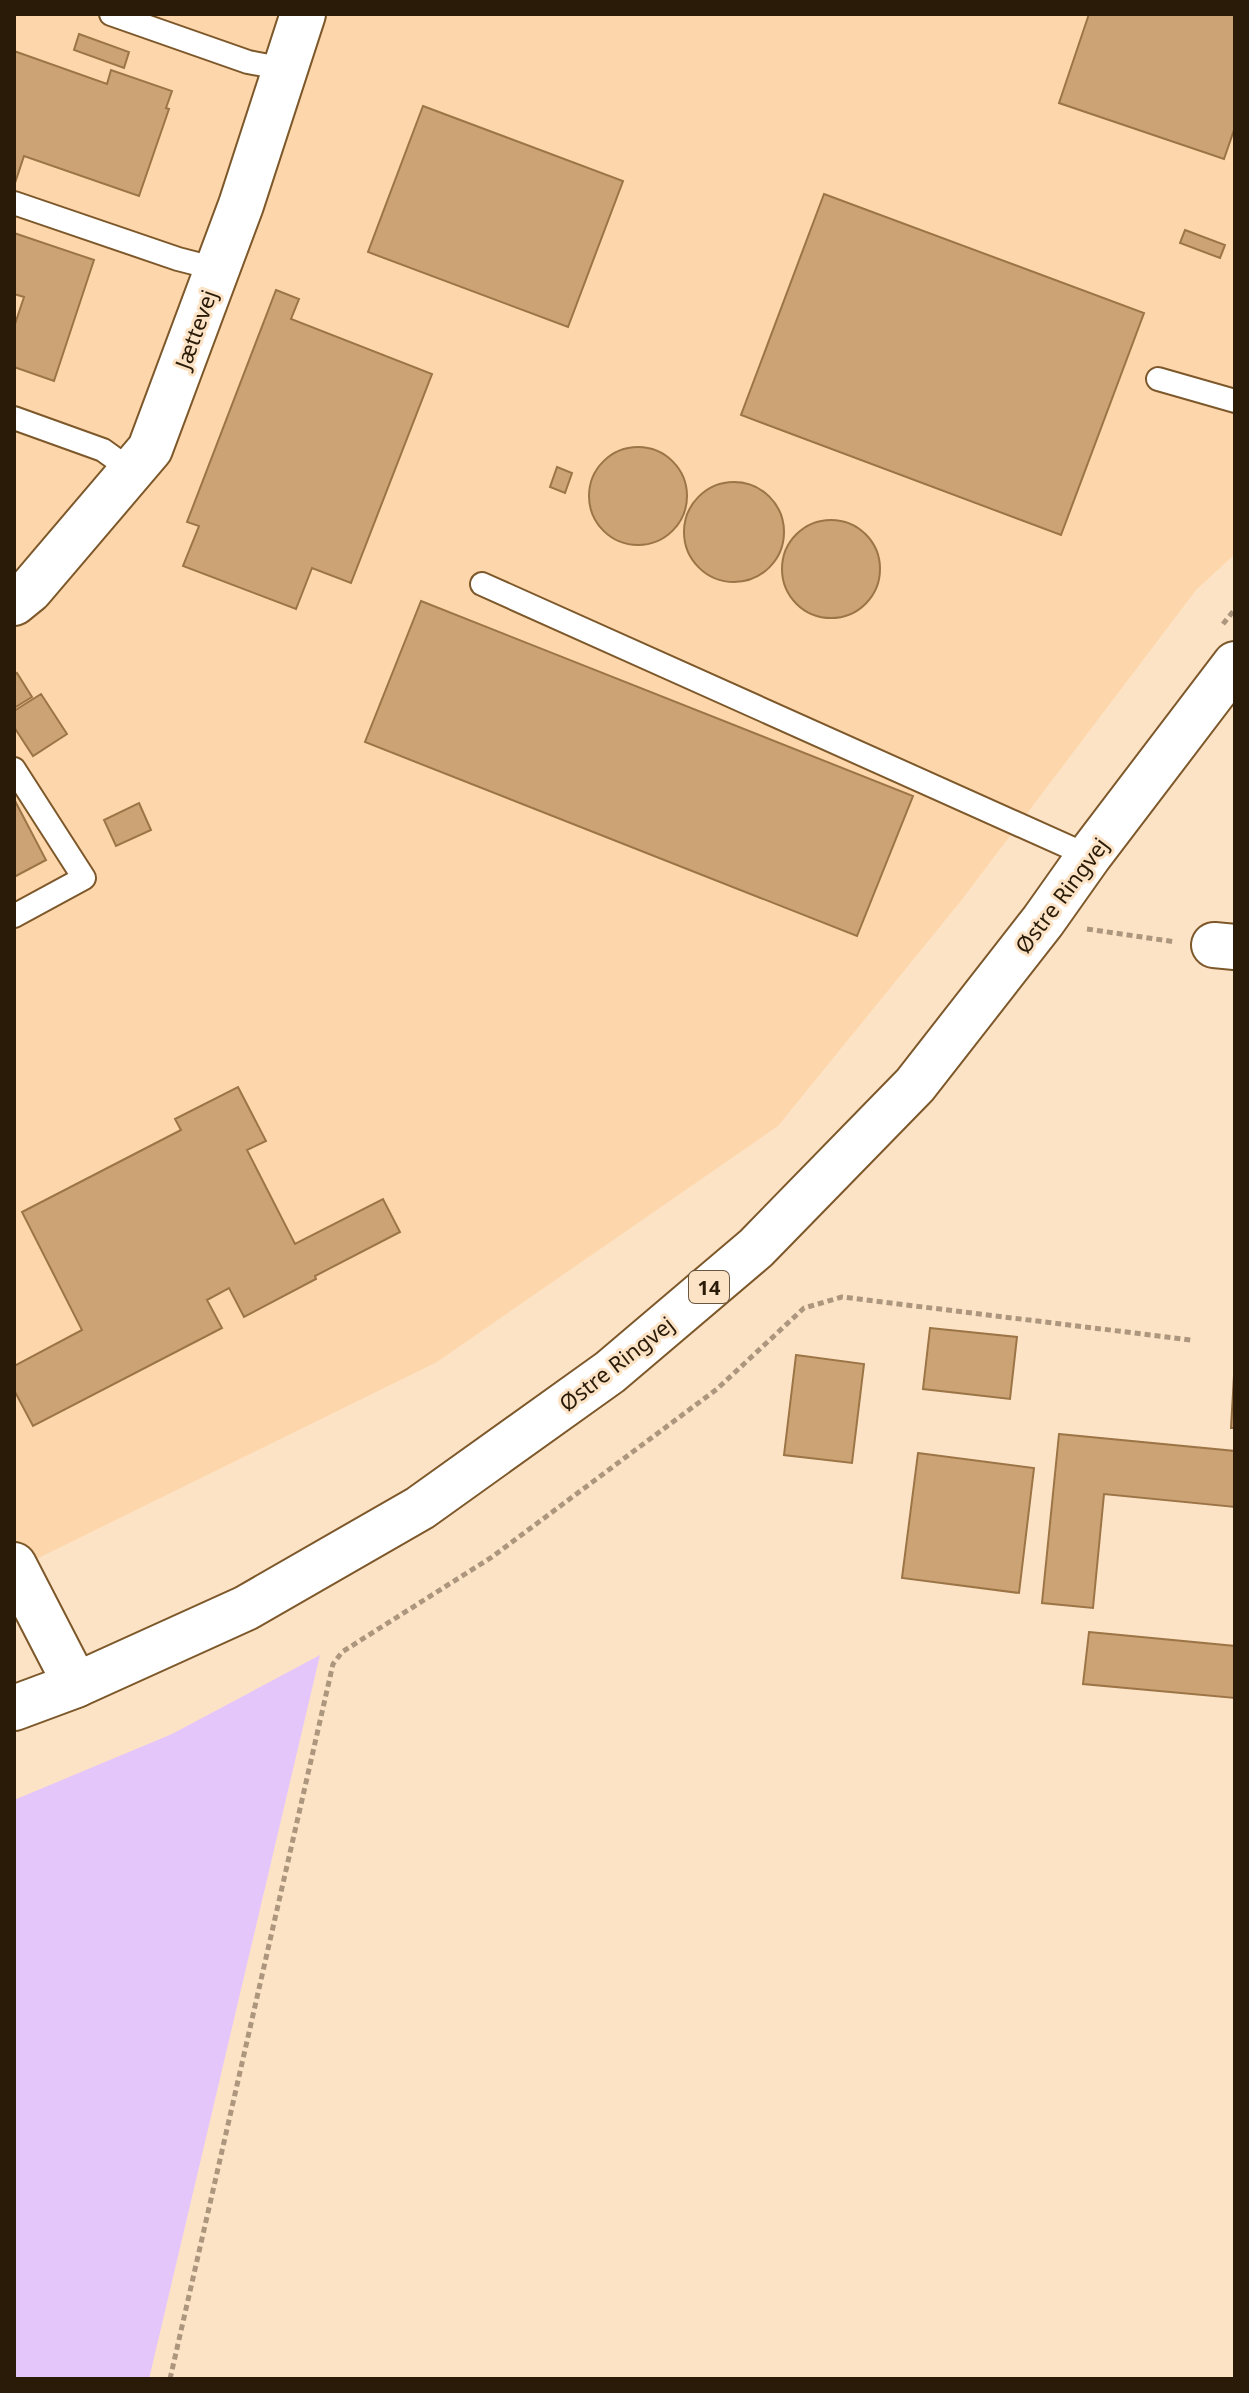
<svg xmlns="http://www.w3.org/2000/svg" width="1249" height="2393" font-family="'Noto Sans',sans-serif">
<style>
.built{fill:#fdd7ab}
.green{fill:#e4c6fb}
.building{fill:#cca374;stroke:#9c7547;stroke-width:2}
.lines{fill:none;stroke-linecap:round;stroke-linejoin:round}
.service-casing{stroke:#7d582a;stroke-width:26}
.minor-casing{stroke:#7d582a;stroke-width:48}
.primary-casing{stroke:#7d582a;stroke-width:48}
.path{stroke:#ac967d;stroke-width:5;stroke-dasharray:6 4;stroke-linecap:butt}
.service{stroke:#fff;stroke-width:22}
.minor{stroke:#fff;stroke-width:44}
.primary{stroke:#fff;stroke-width:44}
.labels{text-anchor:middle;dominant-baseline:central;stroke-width:6;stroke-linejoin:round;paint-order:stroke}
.shield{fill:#fde3c6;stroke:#695741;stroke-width:2}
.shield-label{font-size:20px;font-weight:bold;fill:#2a1b08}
.street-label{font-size:22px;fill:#2a1b08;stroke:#fde3c6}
</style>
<rect width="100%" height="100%" fill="#fde3c6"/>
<path class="built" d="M14,14h1221v540l-39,36 -236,312 -182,224 -341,236 -423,208z"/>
<path class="green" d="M320,1655l-171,724h-135v-579l158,-66z"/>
<path class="building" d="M1089,14h146v113l-11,32 -165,-56z
M79,34l50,18 -5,16 -50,-18z
M14,51l93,33 4,-14 61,21 -6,17 3,1 -30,87 -115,-40 -10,30z
M423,106l200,75 -55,146 -200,-75z
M824,194l320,119 -83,222 -320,-120z
M1185,230l40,15 -5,13 -40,-15z
M14,233l80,27 -40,121 -40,-14v-40l10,-30 -10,-3z
M276,290l23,9 -8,20 141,55 -81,209 -39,-15 -16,41 -113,-43 16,-40 -12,-4z
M589 496a49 49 0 1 1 98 0a49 49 0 1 1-98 0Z
M557,467l15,6 -7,20 -15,-6z
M684 532a50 50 0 1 1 100 0a50 50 0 1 1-100 0Z
M782 569a49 49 0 1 1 98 0a49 49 0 1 1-98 0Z
M421,601l492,195 -56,140 -492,-194z
M17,673l15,24 -18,11v-33z
M41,694l26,40 -34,22 -19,-29v-16z
M14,799l32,61 -32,17z
M139,803l12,27 -35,16 -12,-26z
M238,1087l28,54 -19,9 48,94 88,-45 17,33 -85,44 1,3 -72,38 -15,-29 -22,12 15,28 -189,98 -19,-36v-24l68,-36 -60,-118 159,-82 -6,-11z
M930,1328l87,9 -7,62 -87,-10z
M796,1355l68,9 -12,99 -68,-8z
M1235,1358v70h-4z
M1059,1434l176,17v56l-131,-13 -11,114 -51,-5z
M918,1453l116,15 -15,125 -117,-15z
M1089,1632l146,14v52l-152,-14z"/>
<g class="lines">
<g class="service-casing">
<path id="service" d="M111,14l137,48 37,7
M14,203l164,56 39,10
M1158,379l77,22
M14,418l89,32 29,21
M482,584l607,272
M14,769l70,109 -70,38"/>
</g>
<g class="minor-casing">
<path id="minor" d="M14,603l16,-13 120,-141 91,-244 62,-191
M1214,945l21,2
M14,1565l62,120"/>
</g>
<g class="primary-casing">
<path id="primary" d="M14,1708l62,-23 170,-77 174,-100 190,-136 146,-124 159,-163 128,-164 46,-65 146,-192"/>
</g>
<path class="path" d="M1223,624l12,-15
M1087,929l89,13
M170,2379l163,-715 9,-12 150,-95 225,-168 87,-81 38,-11 349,43"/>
<use href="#service" class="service"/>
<use href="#minor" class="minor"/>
<use href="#primary" class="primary"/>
</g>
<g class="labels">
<rect class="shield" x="689" y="1271" width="40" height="32" rx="6"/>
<g class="shield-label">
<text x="709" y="1287">14</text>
</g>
<g class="street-label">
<text transform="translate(195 329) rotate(-70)">Jættevej</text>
<text transform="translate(1061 895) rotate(-53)">Østre Ringvej</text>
<text transform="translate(616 1363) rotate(-38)">Østre Ringvej</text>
</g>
</g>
<rect width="1249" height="2393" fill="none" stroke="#2a1b08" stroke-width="32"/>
</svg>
